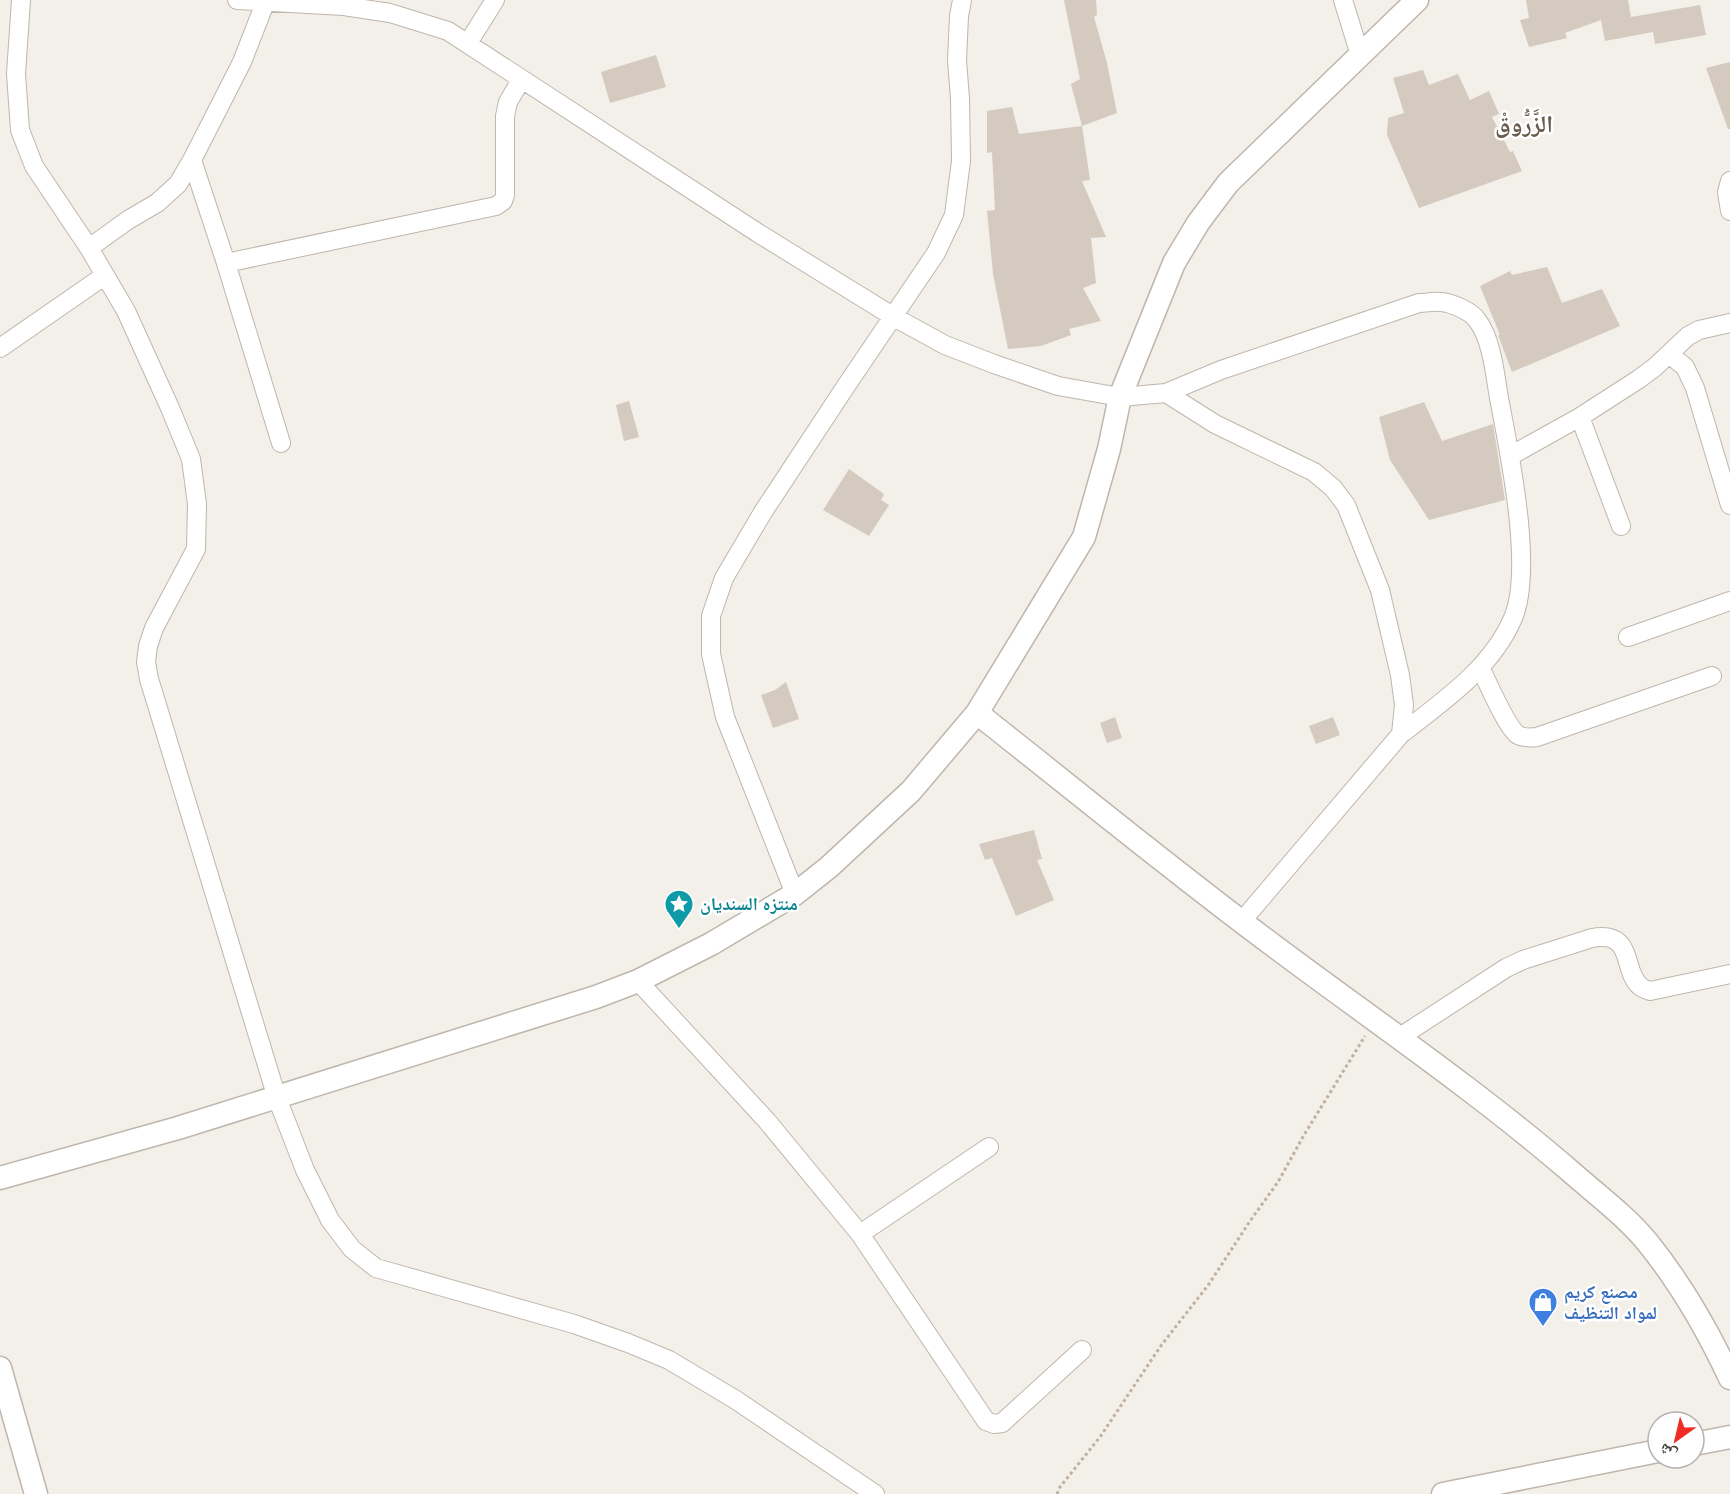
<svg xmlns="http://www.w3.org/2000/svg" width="1730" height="1494" font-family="Helvetica,'Noto Naskh Arabic',sans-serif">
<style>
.building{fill:#d5cabf}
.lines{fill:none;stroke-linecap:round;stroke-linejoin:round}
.minor-casing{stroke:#bfb6ac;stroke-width:20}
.tertiary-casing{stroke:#bfb6ac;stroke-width:25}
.path{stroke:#c0b09e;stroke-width:3;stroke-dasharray:3 3;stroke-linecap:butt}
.minor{stroke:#fff;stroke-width:18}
.tertiary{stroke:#fff;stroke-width:22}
.labels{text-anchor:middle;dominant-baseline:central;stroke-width:5;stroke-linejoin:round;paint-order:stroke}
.culture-label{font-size:18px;font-weight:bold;fill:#0d838f;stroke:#fff;text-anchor:start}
.shop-label{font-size:18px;font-weight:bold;fill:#366cbe;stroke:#fff;text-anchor:start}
.district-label{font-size:24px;font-weight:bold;fill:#695c4f;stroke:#fff}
</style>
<rect width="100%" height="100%" fill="#f3efe9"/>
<path class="building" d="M1064,0h32l1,15 -3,2 13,46 10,50 -35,13 -11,-42 9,-5z
M1526,0h102l3,17 69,-12 6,30 -51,9 -2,-12 -48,9 -4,-21 -36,13 2,5 -38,9 -9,-27 9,-2z
M656,55l10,32 -56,16 -9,-31z
M1730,62v67h-2l-22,-61z
M1423,70l6,15 29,-11 12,26 19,-9 10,23 -7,3 18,35 3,-1 9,20 -103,37 -32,-73 1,-17 16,-5 -11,-35z
M1012,107l7,27 63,-8 8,54 -8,1 24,56 -15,1 5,45 -13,5 18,33 -32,8 2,6 -30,11 -33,3 -15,-75 -6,-63 8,-1 -3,-58 -5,1v-42z
M1547,267l15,36 40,-14 18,37 -108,46 -14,-37h2l-20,-49 30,-15 2,4z
M629,401l10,36 -15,4 -8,-36z
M1424,402l18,39 51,-17 12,76 -76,20 -39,-60 -11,-43z
M849,469l35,25 -3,6 8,5 -20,31 -46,-26z
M786,682l13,37 -26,9 -12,-33 14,-5z
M1115,717l7,21 -15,5 -7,-20z
M1333,717l7,18 -24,9 -7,-18z
M1034,830l8,29 -5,1 17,40 -38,16 -24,-58 -7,2 -6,-16z"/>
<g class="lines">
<g class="minor-casing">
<path id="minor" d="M21,0l-5,74 4,56 14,36 55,82 37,63 44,97 21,51 6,45 -1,45 -42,79 -6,18 -2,16 3,17 128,419 28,72 25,50 22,29 24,19 198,56 54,19 41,17 67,40 139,94
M237,0l107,6 46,7 58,18 310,202 136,84 51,28 49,19 64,22 62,11 46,-4 49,31 99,48 19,16 13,17 34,85 20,85 4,30 -3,29 -160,188
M1343,0l17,55
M468,43l27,-43
M192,160l34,103 270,-57 7,-5 2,-6v-79l3,-14 13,-22
M1730,181l-3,11 3,19
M89,248l39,-28 29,-17 21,-19 14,-24 50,-98 23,-59
M226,263l55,180
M0,348l104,-72
M1669,354l16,13 10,21 35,117
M1166,393l55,-23 198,-67c7,0 15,-2 22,-1 11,1 30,9 36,18 15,19 18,55 22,78 10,53 35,171 14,220 -21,50 -71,84 -112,116
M1580,417l41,109
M1510,456l70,-39 59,-38 16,-12 33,-31 11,-6 31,-7
M1628,637l102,-36
M1480,667c7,14 27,61 38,68 6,3 12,3 19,2l175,-61
M795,894l-70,-177 -14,-63v-38l13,-38 39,-66 83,-126 90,-133 18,-38 7,-54 -1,-62 -3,-39 2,-44 3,-16
M638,981l129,140 93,113 126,187 8,3 8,-1 80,-73
M1400,1037l106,-69 17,-8 69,-22c44,-8 29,34 49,49 3,2 6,3 9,4l80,-17
M860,1234l129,-87"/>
</g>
<g class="tertiary-casing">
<path id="tertiary" d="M977,713c99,78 196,158 297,233 99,74 202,144 296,225 26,23 56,45 78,72 33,41 60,88 82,135
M0,1178l178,-50 418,-131 42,-16 73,-37 84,-50 34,-27 82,-76 66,-78 107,-176 25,-88 11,-52 54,-134 24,-40 30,-40 189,-183
M0,1368l36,126
M1694,1444l36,-7
M1443,1494l215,-43"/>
</g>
<path class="path" d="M1057,1494l3,-7 40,-50 60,-90 49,-63 41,-63 28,-39 26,-47 61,-99"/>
<use href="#minor" class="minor"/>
<use href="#tertiary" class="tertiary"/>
</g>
<defs>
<g id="sight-pin" transform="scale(1.5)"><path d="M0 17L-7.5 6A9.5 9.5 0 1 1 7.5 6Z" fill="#0f9aa8" stroke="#fff"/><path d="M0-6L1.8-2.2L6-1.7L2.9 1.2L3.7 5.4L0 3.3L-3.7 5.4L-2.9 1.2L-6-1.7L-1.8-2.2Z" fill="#fff"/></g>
<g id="shop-pin" transform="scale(1.5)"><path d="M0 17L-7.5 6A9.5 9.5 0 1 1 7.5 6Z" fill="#3f7fe0" stroke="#fff"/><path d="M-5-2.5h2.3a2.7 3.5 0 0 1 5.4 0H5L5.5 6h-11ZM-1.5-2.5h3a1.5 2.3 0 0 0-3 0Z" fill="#fff"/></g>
</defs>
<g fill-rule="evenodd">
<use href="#sight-pin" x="679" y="904"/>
<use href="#shop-pin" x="1543" y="1302"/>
</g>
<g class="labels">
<g class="culture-label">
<text x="700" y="904">منتزه السنديان</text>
</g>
<g class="shop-label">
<text x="1564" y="1292">مصنع كريم<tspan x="1564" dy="21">لمواد التنظيف</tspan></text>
</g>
<g class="district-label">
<text x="1524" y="123">الزَّرُّوقْ</text>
</g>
</g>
<g transform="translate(1676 1440) rotate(214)"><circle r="28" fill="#ffffff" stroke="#b5b2af" stroke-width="1.5"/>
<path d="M0-4.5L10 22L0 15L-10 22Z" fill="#ef2d24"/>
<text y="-9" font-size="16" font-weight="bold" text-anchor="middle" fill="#473f38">ش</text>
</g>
</svg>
